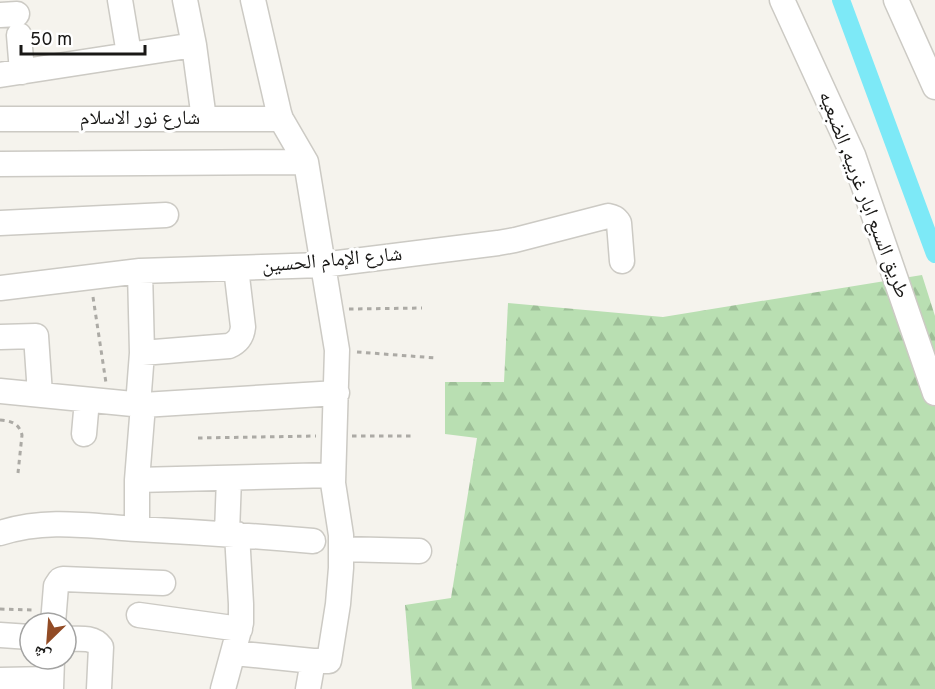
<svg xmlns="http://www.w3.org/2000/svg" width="935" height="689" font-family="Overpass,'Noto Naskh Arabic',sans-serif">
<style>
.forest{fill:url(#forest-firs)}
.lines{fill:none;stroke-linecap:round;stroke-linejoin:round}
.canal{stroke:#7de9f7;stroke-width:18}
.minor-casing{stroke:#cccac4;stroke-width:27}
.path{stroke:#acaaa5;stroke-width:3;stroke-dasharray:4.5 4.5;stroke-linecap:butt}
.minor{stroke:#fff;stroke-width:24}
.labels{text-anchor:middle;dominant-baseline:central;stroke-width:6;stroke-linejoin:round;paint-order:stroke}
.street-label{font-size:20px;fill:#191816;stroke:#fff}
</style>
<defs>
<pattern id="forest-firs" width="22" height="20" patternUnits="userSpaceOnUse" patternTransform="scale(1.5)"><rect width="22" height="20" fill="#b9dfb2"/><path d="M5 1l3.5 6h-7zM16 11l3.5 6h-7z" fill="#9ebf98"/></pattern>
</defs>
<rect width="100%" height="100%" fill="#f5f3ed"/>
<path class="forest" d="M922,275l13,41v373h-523l-7,-84 46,-7 26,-160 -32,-4v-52h59l4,-79 155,14z"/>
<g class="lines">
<path class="canal" d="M841,0l94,254"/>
<g class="minor-casing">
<path id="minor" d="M120,0l9,54
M185,0l9,45 10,74
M782,0l71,155 82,238
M896,0l39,87
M0,15l17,-1
M19,35l3,37
M0,75l194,-30
M0,119h281
M0,164l306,-2
M0,223l166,-8
M0,288l140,-17 182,-6 176,-22 17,-3 93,-24c5,1 8,2 11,7l3,38
M0,337l36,-1 4,58
M142,353l87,-7c9,-4 13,-9 14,-19l-7,-59
M0,391l143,14 194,-12
M138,405l4,-52 -2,-82
M84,434l3,-34
M137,480l196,-5
M137,529v-49l6,-75
M0,533c47,-15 90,-7 137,-4 59,3 117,7 176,12
M227,533l2,-55
M341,549l78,2
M139,615l101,14
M53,623l3,-37 4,-6 3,-1 100,4
M0,635l30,2
M66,639c12,0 27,-3 35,8l-2,42
M234,653l79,8h16l9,-57 3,-36v-33l-8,-52 4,-133 -31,-188 -25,-43 -2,-6 -26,-113
M0,680l51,-1
M51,689l1,-30
M223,689l18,-66v-19l-4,-70
M308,689l5,-28"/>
</g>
<path class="path" d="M93,297l13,86
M349,309l73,-1
M357,352l79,6
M0,420c11,1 19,3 22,15l-4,38
M352,436h61
M198,438l118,-2
M0,609l34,1"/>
<use href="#minor" class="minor"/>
</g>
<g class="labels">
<g class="street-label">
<text x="140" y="119">شارع نور الاسلام</text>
<text transform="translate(863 195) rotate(69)">طريق السبع ابار غربيه, الضبعيه</text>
<text transform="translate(332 261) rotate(-5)">شارع الإمام الحسين</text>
</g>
</g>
<g transform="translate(48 641) rotate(205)"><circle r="28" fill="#ffffff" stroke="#a3a3a2" stroke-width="1.5"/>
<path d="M0-4.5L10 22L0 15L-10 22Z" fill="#924b25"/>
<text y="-9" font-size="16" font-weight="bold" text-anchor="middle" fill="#191816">ش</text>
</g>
<path d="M21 45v9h124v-9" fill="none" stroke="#191816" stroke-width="3"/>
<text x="30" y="45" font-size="18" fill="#191816" stroke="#ffffff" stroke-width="4.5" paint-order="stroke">50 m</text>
</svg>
